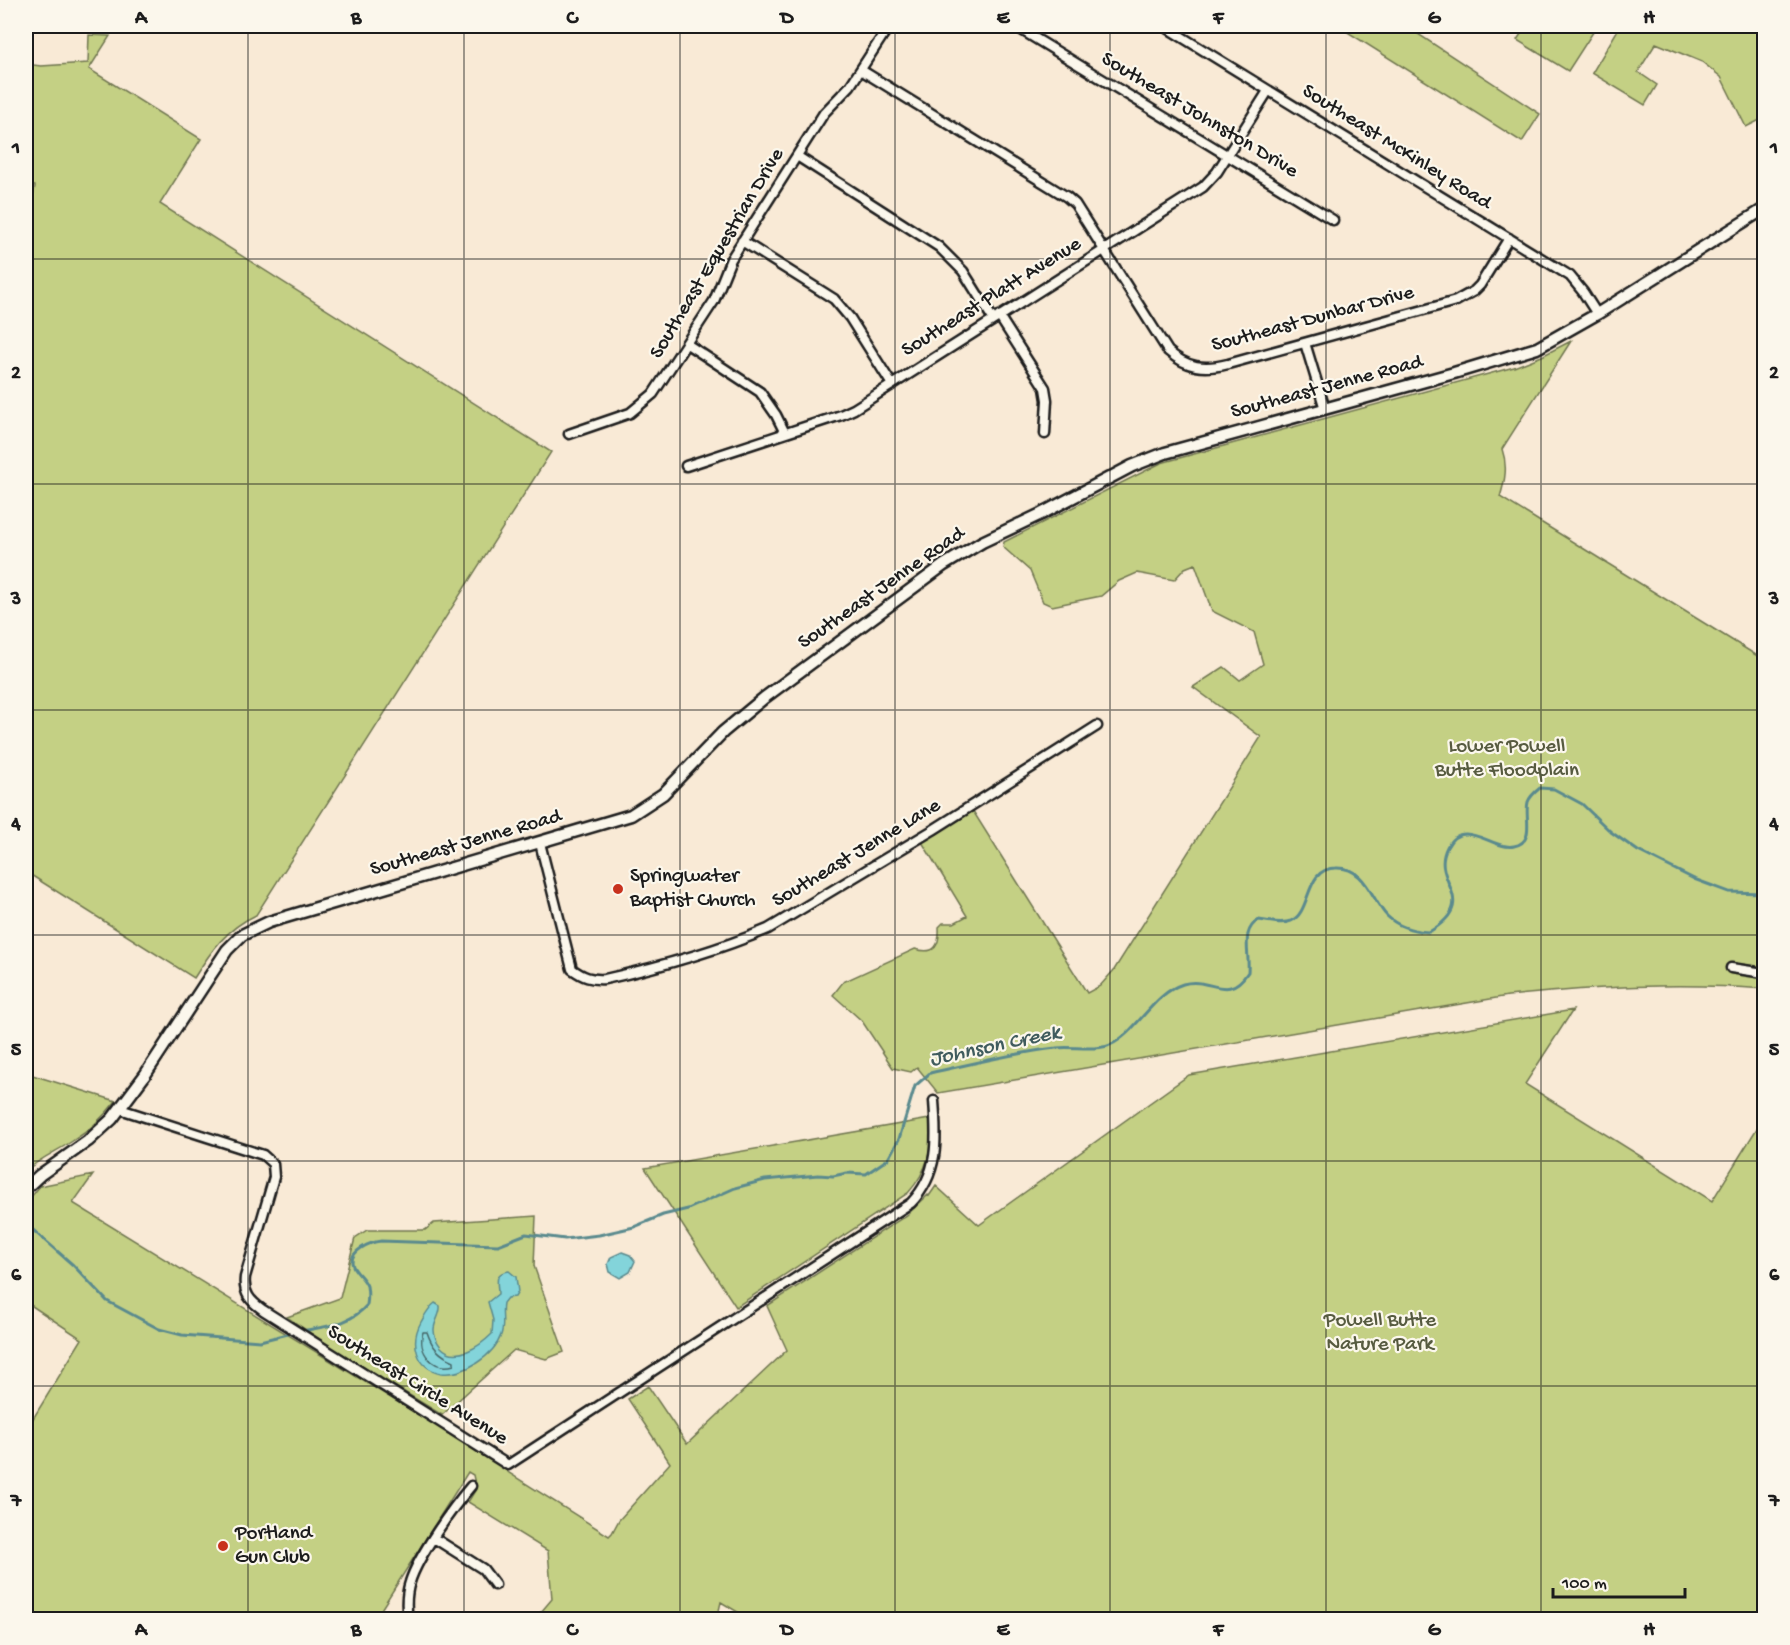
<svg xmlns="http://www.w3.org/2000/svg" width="1790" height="1645" font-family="'Gochi Hand',sans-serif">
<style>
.green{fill:#c4d084;stroke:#707650;stroke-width:1.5}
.water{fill:#83d4da;stroke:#5a8a8e;stroke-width:1.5}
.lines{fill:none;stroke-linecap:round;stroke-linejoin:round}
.shore{stroke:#456668;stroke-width:1.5}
.stream{stroke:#5a8a8e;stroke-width:3}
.minor-casing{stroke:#1c1c1c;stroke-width:13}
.major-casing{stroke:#1c1c1c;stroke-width:15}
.minor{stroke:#fbf7ec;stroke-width:8}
.major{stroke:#fbf7ec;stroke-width:10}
.grid{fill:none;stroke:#1c1c1c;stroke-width:1.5;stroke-opacity:0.55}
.poi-dot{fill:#c8321e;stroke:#fbf7ec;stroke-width:2}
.labels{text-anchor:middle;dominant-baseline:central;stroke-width:4.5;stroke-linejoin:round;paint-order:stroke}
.street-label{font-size:21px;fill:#1c1c1c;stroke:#fbf7ec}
.park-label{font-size:21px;fill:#575b40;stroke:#fbf7ec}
.poi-label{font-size:21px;fill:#1c1c1c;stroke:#fbf7ec;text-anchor:start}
.water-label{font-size:22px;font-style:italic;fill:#405c5e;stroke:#fbf7ec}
.neatline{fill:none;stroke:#1c1c1c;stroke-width:2}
.grid-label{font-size:20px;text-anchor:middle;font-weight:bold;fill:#1c1c1c}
</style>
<rect width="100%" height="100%" fill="#f9ead6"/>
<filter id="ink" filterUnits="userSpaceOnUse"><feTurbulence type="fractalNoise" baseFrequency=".0167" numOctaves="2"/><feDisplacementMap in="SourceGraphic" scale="12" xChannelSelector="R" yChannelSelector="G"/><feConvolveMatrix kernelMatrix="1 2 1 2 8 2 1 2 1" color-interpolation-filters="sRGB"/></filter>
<g filter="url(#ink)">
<path class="green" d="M1338,26h68l134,88 -18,28z
M1526,26h71l-29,45 -51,-31z
M1618,26h146v92l-18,9 -25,-50 -19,-15 -46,-19 -18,29 19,13 -12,20 -53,-32 27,-45z
M89,35l21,1 -21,33 112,70 -41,65 391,248 -295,463c-30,14 -45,36 -62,63l-168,-106v-667l4,6 5,-25 -9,-2v-120l15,2 47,-3z
M1571,341l-69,108c6,17 3,32 -2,48l264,163v329c-86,-7 -170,-2 -256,7l-570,97 -21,-26 -6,5 -18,-4 -31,-47 -29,-26 10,-13 72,-33c20,6 25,-3 24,-22l4,-4h11l13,-7 -45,-74 51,-31 114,182 13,-7 14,-16 147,-233 -68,-50 31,-20 16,13 23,-16 -9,-32 -42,-21 -17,-47 -10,4 -11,12 -37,-7 -18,8 -18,15 -49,10 -9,-4 -13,-31 -27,-24 1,-5 157,-79 353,-96 28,-11z
M1573,1010l-48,74 187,117 52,-84v502l-1013,1 -30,-18 -4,17h-182l17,-20 -4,-48 -80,-49 8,-13 -3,-14 -5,-3 -93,147h-349v-189l56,-91 -56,-37v-99l14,-17 53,-11 -20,28 426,261 10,9 100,63 3,-3 7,-13 51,-57 -42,-64 20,-13 39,58 100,-94 -20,-44 140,-91 21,-20 1,1 7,-10 43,39 210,-150z
M26,1073l90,28c-12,15 -25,29 -42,39 -16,11 -34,18 -48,31z
M930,1119c3,29 -2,52 -22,74l-172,114 -91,-139z
M536,1216l-2,50 30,86 -18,7 -32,-9 -72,65 -100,-61 -55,-37 53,-19 15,-60 12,-8h58l9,-7z"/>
<path class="water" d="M622,1252l8,3 5,6 -5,11 -10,6 -10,-6 -2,-8 3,-7z
M509,1271l7,6 2,15 -3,5 -8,1 -4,5c-2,11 2,21 -2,32 -7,21 -38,41 -60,38 -25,-5 -31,-31 -20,-51 4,-7 7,-14 14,-19l5,3c1,9 -6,15 -6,24 0,6 3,12 7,17 15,16 39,-1 51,-13l1,-14 -5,-18 10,-8c0,-12 -5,-21 11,-23z"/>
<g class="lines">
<path class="shore" d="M423,1332h4c5,15 12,23 27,29v4c-21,6 -37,-13 -31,-33z"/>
<path class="stream" d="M26,1224l47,41 34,36 52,28 23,6 78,6 36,-9
M302,1331c24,-5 48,-6 65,-26 1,-6 1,-13 0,-19 -3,-8 -11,-13 -14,-20 -6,-15 18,-24 28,-25l117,4 28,-11 39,5 34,-4 35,-8 29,-12 25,-6 47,-21 30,-8 53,-5 15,1 14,-3 19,1 22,-15 11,-20 16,-53 15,-13c42,-9 83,-20 126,-25 14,-2 42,3 54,-3 28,-13 42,-51 73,-61 28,-8 44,20 65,-12 2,-19 -8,-42 11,-52 10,1 22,5 32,1 21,-9 13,-53 45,-53 30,-1 35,31 51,48 11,11 27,15 42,16 54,-32 0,-50 18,-85 16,-31 47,4 67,-1 22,-4 10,-30 14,-44 2,-6 7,-10 12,-14l14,1 28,15 29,28 27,19 56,28 35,13 35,1"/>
<g class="minor-casing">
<path id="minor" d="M1015,26l318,194
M1164,26l406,250 13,16 14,22
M861,70l206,127 8,7 93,147c19,17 36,19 60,13l228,-63 18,-10 6,-6 29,-47
M797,156l142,91 24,24 30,48
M742,241l92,58 16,19 41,65
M999,316l46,72 2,12 -2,34
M1305,343l20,66
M687,344l73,48 16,23 9,18
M569,434l61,-21 23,-19 61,-93 17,-42 93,-146 26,-27 39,-60
M686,466l155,-51 13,-6 349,-222 14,-15 51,-81
M540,843l32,126c11,8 19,11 33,10 54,-12 111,-28 163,-50l165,-99 164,-104
M1731,968l33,5
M120,1109l143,46 10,9 1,13 -29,100c-2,16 5,24 18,33l245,155 403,-262c28,-29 26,-64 23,-102
M434,1538l49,31 12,16
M408,1620c-2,-13 -2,-26 2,-38 8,-26 43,-75 61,-96"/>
</g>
<g class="major-casing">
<path id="major" d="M26,1188l14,-13 48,-34 24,-22 33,-44 82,-125 15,-15 27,-13 362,-107 32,-21 60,-62 41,-34 180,-133 38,-23 59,-28 91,-48 33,-13 289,-80 83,-25 60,-34 167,-105"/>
</g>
<use href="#minor" class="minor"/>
<use href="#major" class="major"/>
</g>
</g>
<path class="grid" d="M248,26v1594M464,26v1594M680,26v1594M895,26v1594M1110,26v1594M1326,26v1594M1541,26v1594M26,259h1738M26,484h1738M26,710h1738M26,935h1738M26,1161h1738M26,1386h1738"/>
<g class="poi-dot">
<circle cx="618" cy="889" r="6"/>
<circle cx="223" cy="1546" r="6"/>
</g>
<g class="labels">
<g class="street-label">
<text transform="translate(1199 116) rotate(31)">Southeast Johnston Drive</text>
<text transform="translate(1396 148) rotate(32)">Southeast McKinley Road</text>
<text transform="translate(718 254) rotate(-59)">Southeast Equestrian Drive</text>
<text transform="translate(992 298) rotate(-32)">Southeast Platt Avenue</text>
<text transform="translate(1313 320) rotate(-15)">Southeast Dunbar Drive</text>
<text transform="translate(1327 388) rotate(-15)">Southeast Jenne Road</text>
<text transform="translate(882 589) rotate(-35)">Southeast Jenne Road</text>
<text transform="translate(466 844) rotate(-16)">Southeast Jenne Road</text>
<text transform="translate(857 854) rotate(-31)">Southeast Jenne Lane</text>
<text transform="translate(417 1386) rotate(32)">Southeast Circle Avenue</text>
</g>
<g class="park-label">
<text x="1507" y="747">Lower Powell<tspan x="1507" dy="24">Butte Floodplain</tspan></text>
<text x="1380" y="1321">Powell Butte<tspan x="1380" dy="24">Nature Park</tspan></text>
</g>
<g class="poi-label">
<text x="630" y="877">Springwater<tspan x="630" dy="24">Baptist Church</tspan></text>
<text x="235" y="1534">Portland<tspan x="235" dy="24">Gun Club</tspan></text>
</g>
<g class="water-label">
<text transform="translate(995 1047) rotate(-12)">Johnson Creek</text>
</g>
</g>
<rect width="1790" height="1645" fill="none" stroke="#fbf7ec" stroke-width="66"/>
<path d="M1553 1588v9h132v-9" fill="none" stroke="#1c1c1c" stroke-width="3"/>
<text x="1562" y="1588" font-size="18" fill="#1c1c1c" stroke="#fbf7ec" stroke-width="4.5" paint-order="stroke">100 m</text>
<rect x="33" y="33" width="1724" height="1579" class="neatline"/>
<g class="grid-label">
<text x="141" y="23">A</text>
<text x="356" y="23">B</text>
<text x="572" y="23">C</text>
<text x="787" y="23">D</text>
<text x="1003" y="23">E</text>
<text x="1218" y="23">F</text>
<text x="1434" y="23">G</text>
<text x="1649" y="23">H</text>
<text x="16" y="153">1</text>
<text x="1774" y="153">1</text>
<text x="16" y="378">2</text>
<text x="1774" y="378">2</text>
<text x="16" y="604">3</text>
<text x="1774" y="604">3</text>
<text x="16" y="829">4</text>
<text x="1774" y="829">4</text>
<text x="16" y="1055">5</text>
<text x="1774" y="1055">5</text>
<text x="16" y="1280">6</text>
<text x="1774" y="1280">6</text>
<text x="16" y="1506">7</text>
<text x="1774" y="1506">7</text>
<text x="141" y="1635">A</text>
<text x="356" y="1635">B</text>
<text x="572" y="1635">C</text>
<text x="787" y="1635">D</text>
<text x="1003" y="1635">E</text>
<text x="1218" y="1635">F</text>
<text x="1434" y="1635">G</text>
<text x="1649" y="1635">H</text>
</g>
</svg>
